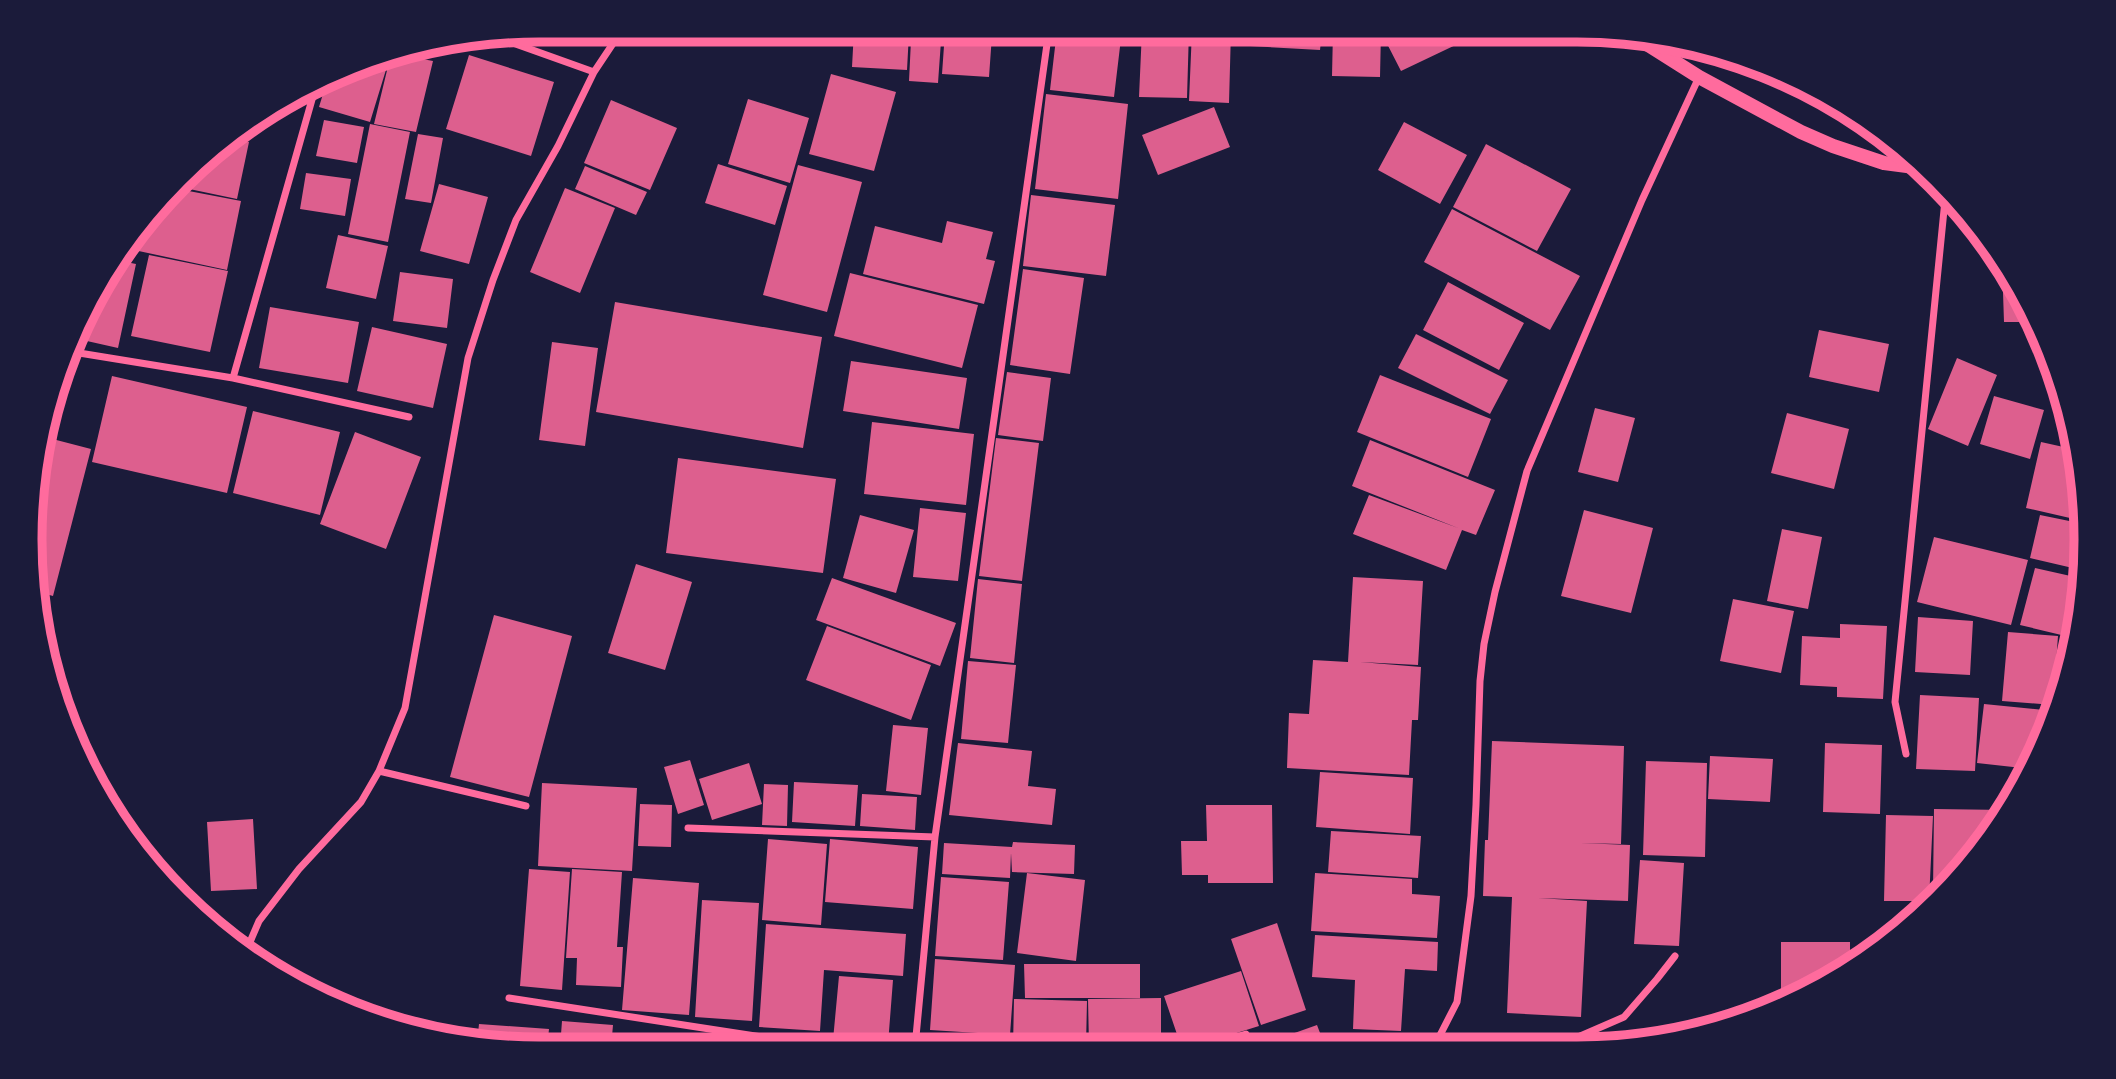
<svg xmlns="http://www.w3.org/2000/svg" width="2116" height="1079" font-family="'Titillium Web',sans-serif">
<style>
.building{fill:#dd5f8e}
.lines{fill:none;stroke-linecap:round;stroke-linejoin:round}
.minor{stroke:#ff6b9d;stroke-width:7}
.secondary{stroke:#ff6b9d;stroke-width:14}
.rim{fill:none;stroke:#ff6b9d;stroke-width:9}
</style>
<rect width="100%" height="100%" fill="#1b1b3a"/>
<path class="building" d="M543,30h37l-7,14z
M854,30l55,3 -2,37 -55,-3z
M1057,30h65l-8,67 -64,-7z
M1142,30h47l-2,68 -48,-1z
M1192,30h39l-2,73 -40,-2z
M1234,30l88,1 -2,19 -87,-5z
M1333,31h48l-1,46 -48,-1z
M1384,31h101l-84,40 -20,-39z
M945,32l47,3 -3,42 -47,-3z
M911,40l30,1 -3,42 -29,-2z
M391,54h5l37,7 -17,71 -42,-8z
M469,55l85,27 -23,74 -85,-27z
M378,56l11,4 -19,62 -51,-15 7,-23z
M831,74l65,18 -22,79 -65,-17z
M1046,94l82,10 -10,95 -83,-10z
M748,99l61,19 -19,65 -62,-19z
M611,100l66,28 -27,62 -66,-27z
M1214,107l16,40 -72,28 -16,-40z
M324,120l40,7 -7,36 -41,-7z
M1404,122l63,33 -27,49 -62,-34z
M370,124l40,8 -22,110 -40,-8z
M244,127l-3,13 8,2 -12,57 -62,-13 54,-51z
M418,134l25,4 -12,65 -26,-4z
M1486,144l85,45 -34,62 -84,-44z
M718,164l69,22 -12,39 -70,-22z
M798,165l64,17 -35,130 -64,-17z
M585,166l62,26 -11,23 -61,-26z
M306,173l45,6 -6,37 -45,-7z
M439,184l49,13 -19,67 -49,-13z
M173,188l68,13 -14,69 -93,-20 4,-21 19,-26z
M565,188l50,20 -35,85 -50,-21z
M1031,195l84,10 -9,71 -83,-10z
M1452,209l128,67 -30,54 -126,-68z
M947,221l46,11 -7,27 9,2 -11,43 -121,-30 12,-48 67,17z
M338,235l50,11 -12,53 -50,-11z
M149,255l79,16 -18,81 -79,-16z
M116,260l20,4 -18,84 -40,-9 20,-55z
M2002,263l16,21 17,38h-31z
M1023,269l61,9 -14,96 -60,-9z
M400,272l53,7 -6,49 -54,-7z
M850,273l128,32 -16,63 -128,-32z
M1448,282l76,41 -25,47 -76,-40z
M615,302l207,35 -19,111 -207,-36z
M270,307l89,15 -11,61 -89,-15z
M372,327l75,17 -14,64 -76,-17z
M1819,330l70,14 -10,48 -70,-15z
M1416,334l92,46 -18,34 -92,-46z
M552,342l46,6 -13,98 -46,-6z
M1957,358l40,17 -29,71 -40,-17z
M851,361l116,17 -8,51 -116,-18z
M1007,372l44,6 -8,63 -45,-6z
M1380,375l111,44 -23,58 -111,-45z
M112,376l135,31 -20,86 -135,-31z
M1994,396l50,14 -14,49 -50,-15z
M1595,408l40,10 -17,64 -40,-10z
M253,411l87,21 -20,83 -87,-22z
M1787,413l62,16 -15,60 -63,-16z
M872,422l102,12 -8,71 -102,-11z
M355,432l66,25 -35,92 -66,-25z
M41,436l50,13 -38,147 -18,-5z
M996,438l43,5 -17,138 -43,-5z
M1370,440l125,50 -19,45 -14,-5 -16,40 -93,-36 16,-39 89,33 -106,-42z
M2041,442l36,8 5,23 1,48 -57,-13z
M678,458l158,21 -13,94 -157,-20z
M920,508l46,5 -8,68 -45,-4z
M1584,510l69,18 -22,85 -70,-17z
M860,515l54,15 -18,63 -53,-15z
M2040,515l44,9v13l-7,32 -47,-11z
M1782,529l40,8 -14,72 -41,-8z
M1934,537l94,23 -17,65 -94,-23z
M636,564l56,18 -27,88 -57,-17z
M2035,568l49,11 -10,59 -54,-13z
M1353,577l70,4 -5,84 -58,-3 61,5 -3,53h-6l-3,55 -122,-7 2,-55 20,1 4,-54 35,2z
M832,578l124,45 -16,43 -124,-46z
M978,579l44,5 -8,79 -44,-5z
M1733,599l61,12 -13,62 -61,-12z
M494,615l78,21 -43,161 -79,-20z
M1918,617l55,4 -3,54 -55,-3z
M1840,624l47,2 -4,73 -46,-2v-10l-37,-2 2,-49 38,2z
M827,626l104,39 -20,55 -105,-40z
M2008,632l50,4 -5,69 -51,-4z
M968,661l48,4 -8,78 -47,-4z
M1920,695l59,3 -4,73 -59,-2z
M1984,704l70,7 -23,58 -54,-6z
M893,725l35,3 -7,67 -35,-4z
M1492,741l132,5 -3,98 -41,-1 50,2 -2,56 -90,-3 49,3 -6,116 -74,-4 5,-116 -29,-1 2,-56h3z
M958,743l74,8 -4,35 28,3 -4,36 -103,-10z
M1825,743l57,2 -2,69 -57,-2z
M1710,756l63,3 -3,43 -62,-3z
M690,760l14,45 -26,9 -14,-47z
M1646,761l61,2 -2,94 -62,-2z
M749,763l13,41 -50,16 -13,-41z
M1320,772l93,6 -3,56 -94,-7z
M794,782l64,3 -3,41 -63,-4z
M542,783l95,5 -5,83 -94,-5z
M764,784l24,1 -1,41 -25,-1z
M862,794l55,3 -2,33 -55,-4z
M640,804l32,1 -1,42 -33,-1z
M1206,805h66l1,78h-65v-8h-26l-1,-34h26z
M1934,809l72,1 -25,40 -40,40h-8z
M1886,815l47,1 -4,85h-45z
M253,819l4,70 -46,2 -4,-69z
M1331,831l90,5 -3,42 -90,-6z
M768,839l59,5 -6,81 -59,-5z
M830,839l88,8 -5,62 -88,-7z
M1013,842l62,3 -1,29 -62,-2 -1,-19 -1,25 -68,-4 2,-31 68,4z
M1640,860l44,3 -5,83 -45,-2z
M529,869l41,3 -8,118 -42,-4z
M572,869l50,3 -5,75h6l-2,40 -45,-2 1,-27h-11z
M1027,873l58,7 -9,81 -59,-8z
M1315,873l97,6v15l28,2 -3,42 -126,-7z
M941,877l68,5 -6,78 -68,-4z
M633,878l66,5 -10,132 -67,-5z
M702,900l57,3 -7,118 -57,-4z
M1277,923l29,87 -45,15 -30,-86z
M766,924l140,10 -3,42 -79,-6 -4,61 -61,-4z
M1315,935l123,7 -1,29 -32,-2 -4,62 -48,-2 2,-49 -43,-3z
M1781,942h69v23l-58,34h-11z
M935,959l80,6 -5,70 -80,-5z
M1024,964h116v34h-115z
M1241,971l18,55 -64,20h-14l-17,-50z
M839,976l54,4 -5,64 -55,-4z
M1161,998v48h-72l-1,-47z
M1014,999l73,2 -1,45 -73,1z
M562,1021l51,4 -2,23h-51z
M479,1024l70,5 -2,19h-40l-30,-5z
M1317,1025l8,21h-67z"/>
<g class="lines">
<path class="minor" d="M496,37l98,35
M73,352l160,26 176,39
M233,378l82,-289
M1906,754l-11,-52 51,-512
M379,771l147,35
M688,828l247,9
M247,949l12,-28 40,-52 62,-67 18,-31 26,-63 63,-350 25,-78 23,-60 42,-74 36,-74 28,-42
M509,998l272,42 72,7
M1435,1045l22,-43 14,-106 5,-91 4,-124 4,-37 11,-52 32,-121 115,-271 57,-123
M1541,1045l37,-8 46,-20 33,-38 18,-23
M1207,1046l39,-12
M915,1047l20,-210 114,-807"/>
<path class="secondary" d="M1631,34l68,43 102,55 32,14 51,17 38,5"/>
</g>
<path d="M0 0H2116V1079H0ZM539 42H1577A497 497 0 0 1 2074 539V540A497 497 0 0 1 1577 1037H539A497 497 0 0 1 42 540V539A497 497 0 0 1 539 42Z" fill="#1b1b3a" fill-rule="evenodd"/>
<path class="rim" d="M539 42H1577A497 497 0 0 1 2074 539V540A497 497 0 0 1 1577 1037H539A497 497 0 0 1 42 540V539A497 497 0 0 1 539 42Z"/>
</svg>
